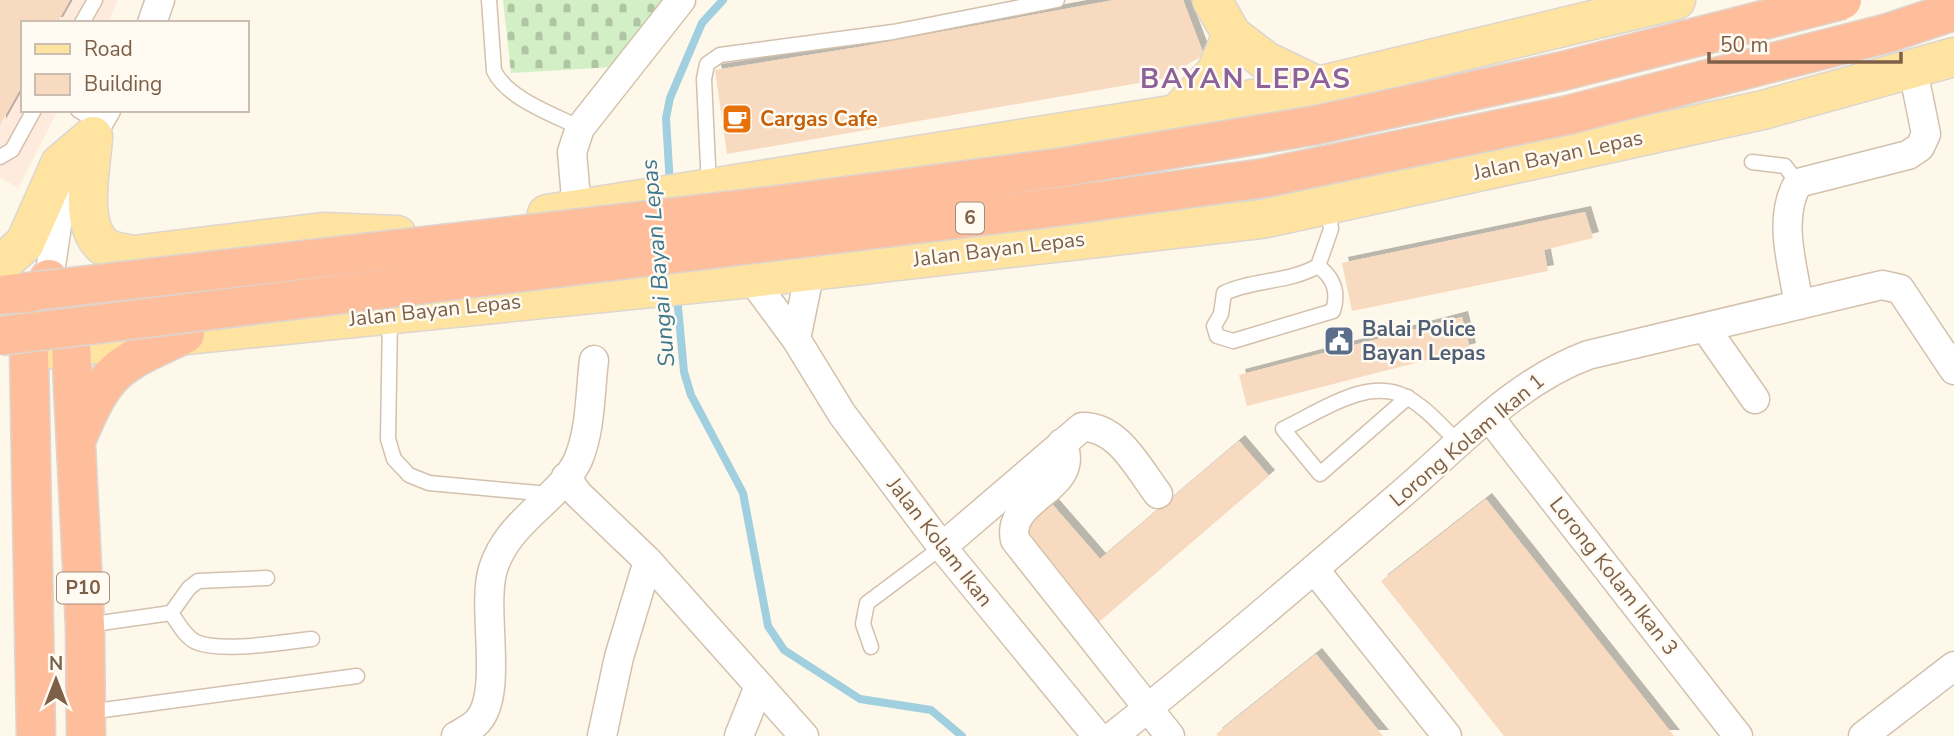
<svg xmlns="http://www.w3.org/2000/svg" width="1954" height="736" font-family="'Nunito Sans',sans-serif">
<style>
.commercial{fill:#ffebde}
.cemetery{fill:url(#cemetery-stones)}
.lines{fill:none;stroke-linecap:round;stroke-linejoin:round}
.stream{stroke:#a0cfdf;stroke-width:8}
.building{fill:#f7dabf;filter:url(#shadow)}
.lane-casing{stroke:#d3c1ad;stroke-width:17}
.street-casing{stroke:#d3c1ad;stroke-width:31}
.primary-casing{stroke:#ddd6d0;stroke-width:41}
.highway-casing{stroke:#ddd6d0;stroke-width:41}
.lane{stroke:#fff;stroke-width:14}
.street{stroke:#fff;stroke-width:28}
.primary{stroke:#ffe4a1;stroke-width:38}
.highway{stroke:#febe9c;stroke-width:38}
.highway-bridge-casing{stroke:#ddd6d0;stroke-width:41;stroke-linecap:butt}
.highway-bridge{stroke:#febe9c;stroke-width:38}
.labels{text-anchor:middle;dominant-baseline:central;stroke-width:5;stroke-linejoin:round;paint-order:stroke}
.shield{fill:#fffbf3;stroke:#a58e7c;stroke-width:2}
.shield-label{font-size:19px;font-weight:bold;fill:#7e6049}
.food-label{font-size:21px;font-weight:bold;fill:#c56008;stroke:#fffbf3;text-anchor:start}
.street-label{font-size:21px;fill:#7e6049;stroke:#fffbf3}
.service-label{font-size:21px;font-weight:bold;fill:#4e5e75;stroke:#fffbf3;text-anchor:start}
.water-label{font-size:23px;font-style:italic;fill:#3d778b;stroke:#fffbf3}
.district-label{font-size:28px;font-weight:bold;letter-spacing:2px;fill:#8c6299;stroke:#fffbf3}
</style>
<defs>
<pattern id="cemetery-stones" width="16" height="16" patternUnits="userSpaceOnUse" patternTransform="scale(1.75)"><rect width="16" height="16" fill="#d3efc6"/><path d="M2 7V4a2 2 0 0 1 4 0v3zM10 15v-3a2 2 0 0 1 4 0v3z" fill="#b0c5a3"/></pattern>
<filter id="shadow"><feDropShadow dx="6" dy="-6" stdDeviation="0" flood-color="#0004"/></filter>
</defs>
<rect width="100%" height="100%" fill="#fef8ea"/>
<path class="commercial" d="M0,0h118l-10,23h-85v87h35l-40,78 -18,-11z"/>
<path class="cemetery" d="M503,0h166l-55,67 -103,6z"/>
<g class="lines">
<path class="stream" d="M670,186l-4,-68 4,-20 32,-75 21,-23
M677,296l7,76 7,23 52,98 25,133 16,24 76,49 71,11 31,26"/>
</g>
<path class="building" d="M0,0h70l-13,23h-34v61l-23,41z
M1114,0h69l21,55 -42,24 -435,75 -12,-84 144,-23z
M1585,212l8,26 -49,12 4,21 -196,40 -10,-48z
M1462,317l8,32 -223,57 -8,-31z
M1239,441l30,35 -170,146 -86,-99 32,-27 55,63z
M1486,499l188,237h-170l-123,-155z
M1316,654l67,82h-165l-2,-2z"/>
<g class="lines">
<g class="lane-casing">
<path id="lane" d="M489,0l5,71c14,28 59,43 86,57
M82,23l13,-23
M78,110l21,13
M0,157l12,-7 22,-40
M1752,162l33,4 13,17
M709,188l-5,-109 3,-15 13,-9 173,-23 164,-32
M1318,266c16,12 21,26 15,45l-100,30 -16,-5 -3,-10 7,-12 3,-21c30,-14 64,-10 94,-27l13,-37 -3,-23
M390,317l-2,122 6,20 15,16 20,8 120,11
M1408,397l-88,77 -37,-45c35,-16 84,-53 123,-32 20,10 38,32 54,47
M171,613c7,10 14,24 25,29 26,11 87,0 116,-3
M87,625l84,-12 18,-25 9,-7 69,-3
M871,647l-8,-23 4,-21 75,-56
M88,712l269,-36"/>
</g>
<g class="street-casing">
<path id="street" d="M152,23l8,-23
M577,210l-5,-58 8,-24 101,-128
M751,278l45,61 46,75 100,133 155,189
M49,279l12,-80 15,-38 30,-51
M1799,305c-6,-39 -22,-86 -1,-122l110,-28 12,-8 6,-13 -13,-64
M1706,329l49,70
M796,339l14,-68
M1489,417l249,319
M1062,443c22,47 -57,53 -47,97l155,196
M566,477l12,17 70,67 156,175
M942,547l140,-120c36,-1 56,41 76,67
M1314,569l133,167
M456,736c7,-4 17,-9 22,-15 26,-29 3,-112 15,-152 15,-49 67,-70 85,-109 13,-30 12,-69 16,-100
M602,736l17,-79 29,-96
M739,736l20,-50
M1113,736c97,-77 191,-158 285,-239 60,-51 115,-114 190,-142l294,-70 18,4 54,81
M1863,736l91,-70"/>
</g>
<g class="primary-casing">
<path id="primary" d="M1212,0l20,35 34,26 52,25
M1177,114l39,-42 16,-37
M93,136c-1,30 -17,91 13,112 7,4 19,5 27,7l190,-23 74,3
M547,214l630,-100 141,-28 358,-86
M0,265l25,-22 35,-79 33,-28
M37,350l714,-72 511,-59 501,-109 191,-53"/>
</g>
<g class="highway-casing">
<path id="highway" d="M1888,33l66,-22
M49,279l12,25 10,42 14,280 1,110
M0,295l36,-4
M78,436c29,-69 40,-71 107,-102
M36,736l-7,-385 10,-52"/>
</g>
<use href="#lane" class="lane"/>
<use href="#street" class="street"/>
<use href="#primary" class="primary"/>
<use href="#highway" class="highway"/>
<g class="highway-bridge-casing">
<path id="highway-bridge" d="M36,291l733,-85 295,-39 252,-42 247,-54 279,-71
M0,336l1056,-129 208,-29 304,-63 320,-82"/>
</g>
<use href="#highway-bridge" class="highway-bridge"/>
</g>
<defs>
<g id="cafe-square" transform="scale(1.575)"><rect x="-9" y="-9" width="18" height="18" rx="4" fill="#e8710a" stroke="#fffbf3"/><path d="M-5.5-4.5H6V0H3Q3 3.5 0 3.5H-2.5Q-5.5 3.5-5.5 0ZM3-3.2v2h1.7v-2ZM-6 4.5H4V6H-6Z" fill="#fff"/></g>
<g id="civic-square" transform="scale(1.575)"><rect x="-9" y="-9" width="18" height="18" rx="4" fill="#5c6f8a" stroke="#fffbf3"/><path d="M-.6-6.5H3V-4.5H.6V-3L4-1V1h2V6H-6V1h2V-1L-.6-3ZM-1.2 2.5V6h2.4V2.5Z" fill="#fff"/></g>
</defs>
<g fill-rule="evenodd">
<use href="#cafe-square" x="737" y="119"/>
<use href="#civic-square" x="1339" y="341"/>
</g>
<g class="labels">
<g class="shield">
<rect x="956" y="202.5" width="28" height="31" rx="5"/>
<rect x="57" y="572.5" width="52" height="31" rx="5"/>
</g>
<g class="shield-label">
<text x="970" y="218">6</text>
<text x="83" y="588">P10</text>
</g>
<g class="food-label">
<text x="760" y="119">Cargas Cafe</text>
</g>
<g class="street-label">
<text transform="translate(1558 155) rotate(-12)">Jalan Bayan Lepas</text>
<text transform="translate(999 249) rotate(-7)">Jalan Bayan Lepas</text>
<text transform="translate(435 310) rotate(-6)">Jalan Bayan Lepas</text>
<text transform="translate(1467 440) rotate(-40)">Lorong Kolam Ikan 1</text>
<text transform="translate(940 542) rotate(52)">Jalan Kolam Ikan</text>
<text transform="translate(1614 576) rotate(52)">Lorong Kolam Ikan 3</text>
</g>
<g class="service-label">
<text x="1362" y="329">Balai Police<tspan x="1362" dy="24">Bayan Lepas</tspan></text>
</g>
<g class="water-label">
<text transform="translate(658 263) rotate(-95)">Sungai Bayan Lepas</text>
</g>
<g class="district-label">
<text x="1246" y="79">BAYAN LEPAS</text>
</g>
</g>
<rect x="21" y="21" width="228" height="91" fill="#fffbf3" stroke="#cbbdaf" stroke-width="2"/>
<rect x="35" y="44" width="35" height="10" fill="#ffe4a1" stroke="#cbbdaf" stroke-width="2"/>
<text x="84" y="56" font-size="21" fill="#7e6049">Road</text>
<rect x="35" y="74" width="35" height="21" fill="#f7dabf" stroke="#cbbdaf" stroke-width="2"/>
<text x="84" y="91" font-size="21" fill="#7e6049">Building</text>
<g transform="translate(56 680)" stroke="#fffbf3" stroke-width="5" paint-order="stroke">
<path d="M0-5L12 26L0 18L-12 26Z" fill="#7e6049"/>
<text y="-10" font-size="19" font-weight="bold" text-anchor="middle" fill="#7e6049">N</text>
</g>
<path d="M1709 52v10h192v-10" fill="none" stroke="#7e6049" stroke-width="3.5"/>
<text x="1720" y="52" font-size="21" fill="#7e6049" stroke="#fffbf3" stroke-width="5" paint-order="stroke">50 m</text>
</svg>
